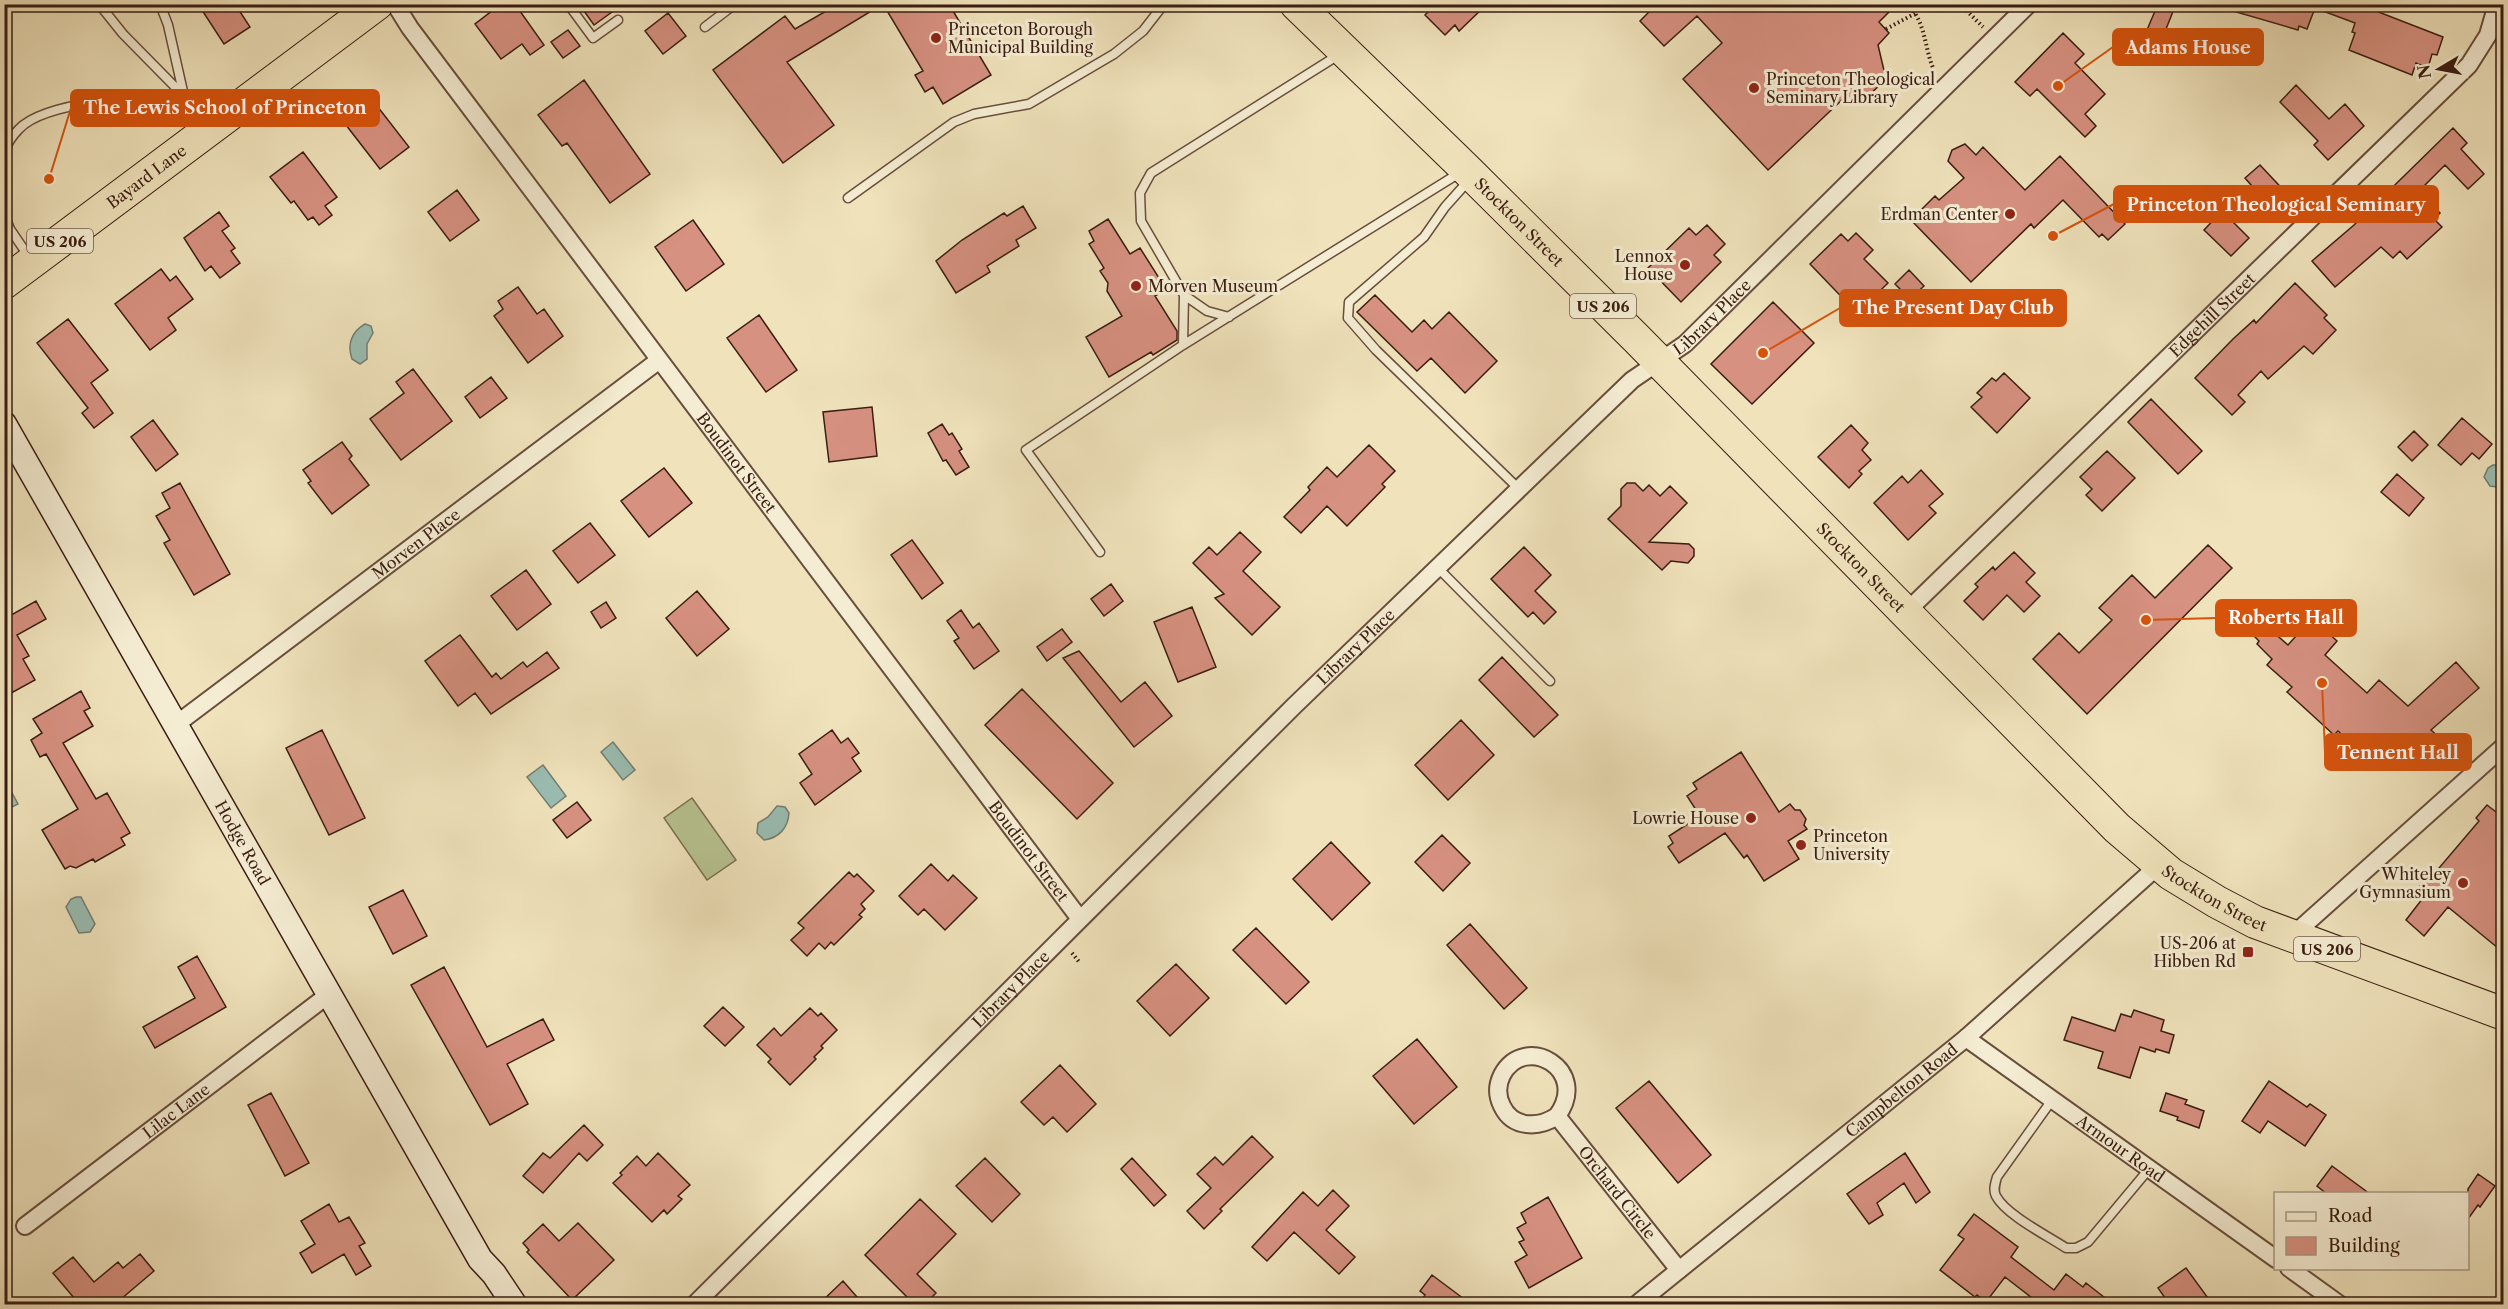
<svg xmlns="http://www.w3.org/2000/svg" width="2508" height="1309" font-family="'Libre Caslon Text',serif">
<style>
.green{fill:#b8c492;stroke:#797052;stroke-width:1.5}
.water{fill:#9abeb3;stroke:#747e72;stroke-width:1.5}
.building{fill:#d79181;stroke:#3a1d11;stroke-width:1.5}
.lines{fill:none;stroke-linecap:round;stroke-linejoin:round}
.lane-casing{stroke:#684e3c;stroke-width:11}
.street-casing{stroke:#684e3c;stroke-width:20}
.secondary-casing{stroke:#3a1d11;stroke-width:27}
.highway-casing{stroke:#3a1d11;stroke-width:34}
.path{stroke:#3a1d11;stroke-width:4;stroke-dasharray:1.5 3;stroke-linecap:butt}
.lane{stroke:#f5edd3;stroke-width:8}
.street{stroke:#f5edd3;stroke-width:16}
.secondary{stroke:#f5edd3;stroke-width:24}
.highway{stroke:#f0e3bc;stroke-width:32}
.poi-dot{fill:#8f2418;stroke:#f5edd3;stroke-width:2}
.labels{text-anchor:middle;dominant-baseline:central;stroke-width:6;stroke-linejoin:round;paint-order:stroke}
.shield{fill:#f5edd3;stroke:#725b4b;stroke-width:1.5}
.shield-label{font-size:15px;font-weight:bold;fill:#3a1d11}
.poi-label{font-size:16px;fill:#3a1d11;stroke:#f5edd3;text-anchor:end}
.street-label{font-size:16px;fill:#3a1d11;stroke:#f5edd3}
.leader{fill:none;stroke:#d7530c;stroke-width:2}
.callout-dot{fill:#d7530c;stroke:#f5edd3;stroke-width:2}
.callout{fill:#d7530c;stroke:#d7530c;stroke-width:2}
.callout-label{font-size:18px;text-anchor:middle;font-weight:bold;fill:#fff}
</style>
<rect width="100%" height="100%" fill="#f0e3bc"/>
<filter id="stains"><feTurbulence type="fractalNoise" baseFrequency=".00333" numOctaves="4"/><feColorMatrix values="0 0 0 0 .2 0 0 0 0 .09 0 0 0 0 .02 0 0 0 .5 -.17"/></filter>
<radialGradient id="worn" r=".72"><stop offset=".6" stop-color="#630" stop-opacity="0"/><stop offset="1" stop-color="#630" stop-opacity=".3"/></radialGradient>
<path class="green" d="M692,798l44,62 -29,20 -43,-62z"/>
<path class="water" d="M365,324l6,2 2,7 -6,11v15l-7,5 -8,-5c-5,-14 -1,-27 13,-35z
M2493,465h10v16l-6,6 -7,-1 -6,-9 4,-9z
M613,742l22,28 -12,10 -22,-28z
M543,765l23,31 -15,12 -24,-31z
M5,780l13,24 -8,4 -5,-9z
M777,806l8,1 4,6c-1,15 -10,25 -25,27l-7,-7 1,-10 10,-6z
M76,897h5l14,27 -5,8 -11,1 -13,-26 5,-8z"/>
<path class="building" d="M198,4h37l15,23 -26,17z
M501,4h14l29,41 -14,10 -8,-11 -21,15 -26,-35z
M579,4h44l-29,21z
M824,4h59l-96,58 47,63 -51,38 -70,-93 72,-54 10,13 33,-19z
M883,4h66l42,71 -48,29 -10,-17 -8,5 -10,-17 8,-4z
M1436,4h51l-28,27 -4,-6 -10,10 -20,-20z
M1643,4h254l-18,18 10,11 -11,12 8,34 -24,23 -17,-5 -77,73 -85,-91 39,-36 -25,-27 -33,30 -24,-25 9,-9z
M2158,4h18l-16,40 -16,-7z
M2227,4h131l85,33 -6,18 -5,-1 -4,14 -12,-5 -4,12 -63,-25 6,-17 -3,-1 3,-9 -40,-15 -8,21 -8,-3 -1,4 -72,-21z
M668,13l18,23 -23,18 -18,-23z
M568,30l12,16 -17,12 -12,-16z
M2063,33l21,21 -9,9 30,31 -20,20 11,12 -11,11 -48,-48 -7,7 -15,-14z
M584,80l66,94 -40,29 -43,-60 -5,3 -24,-31z
M2296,85l33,34 16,-15 19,22 -36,34 -14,-15 4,-4 -38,-39z
M374,102l35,45 -29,22 -34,-44z
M2453,128l14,15 -6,6 23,25 -16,15 -23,-24 -26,26 21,22 -6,6 8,8 -35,32 -7,-8 -7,7 -12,-11 -46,40 -23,-26 42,-36z
M1965,144l11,11 7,-8 42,43 35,-34 65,68 -17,16 -6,-6 -3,3 -36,-37 -29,28 -3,-4 -60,58 -60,-62 24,-24 4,4 25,-22 -16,-17 4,-11z
M303,152l34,45 -12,9 7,9 -13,10 -6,-8 -5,3 -14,-19 -3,2 -21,-26z
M2260,165l31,33 -19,17 -17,-19 3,-3 -13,-15z
M457,190l22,30 -29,21 -22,-29z
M1023,206l13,22 -20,12 3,6 -32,20 3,6 -34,21 -20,-32 26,-21 42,-27 3,3z
M2222,211l27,27 -18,18 -27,-26z
M219,212l10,14 -7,5 13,17 -4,3 9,12 -20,15 -9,-12 -6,5 -21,-33z
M1108,219l22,35 10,-6 26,41 -11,7 22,35v9l-24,15 -2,-3 -42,25 -23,-40 36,-21 -15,-25 1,-8 -8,-12 4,-3 -15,-24 5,-3 -5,-10z
M693,220l31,44 -38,27 -31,-44z
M1707,225l18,19 -11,11 7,7 -40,40 -33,-34 41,-40 7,7z
M1856,233l17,17 -9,9 24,24 -31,30 -47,-49 31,-30 7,7z
M161,269l9,12 6,-5 17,23 -25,19 8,12 -26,20 -35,-46z
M1909,270l15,16 -14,13 -15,-15z
M2295,283l32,32 -3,3 12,12 -23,24 -9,-8 -36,33 -7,-8 -23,24 7,7 -13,13 -37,-37 38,-39 21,-19 2,3z
M518,287l19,27 7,-5 19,27 -35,27 -34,-47 9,-7 -5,-8z
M1375,295l37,37 12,-12 8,9 17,-17 48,49 -32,32 -34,-35 -14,13 -60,-59z
M1773,302l41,41 -62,61 -41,-40z
M759,315l38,55 -31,22 -39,-54z
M68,319l40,51 -17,13 22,30 -19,15 -12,-15 6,-5 -51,-65z
M413,369l39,52 -51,39 -31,-41 34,-26 -8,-11z
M2004,373l26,25 -33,35 -26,-26 11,-10 -5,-4 15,-15 4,3z
M491,377l16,21 -27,20 -15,-21z
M2151,399l51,52 -24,23 -50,-52z
M872,407l5,49 -48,6 -6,-50z
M2462,418l30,26 -13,15 -7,-6 -11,12 -23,-20z
M153,420l25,34 -22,17 -25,-34z
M942,424l7,11 3,-2 10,16 -3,2 10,16 -13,8 -10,-15 -3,1 -15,-28z
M1851,425l17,18 -6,7 9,10 -12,11 3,3 -13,14 -31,-31z
M2414,431l14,14 -16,16 -14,-14z
M342,442l10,14 -3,3 20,26 -37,29 -24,-31 3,-2 -8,-11z
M1369,445l26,26 -13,13 3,3 -38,39 -20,-20 -26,27 -17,-16 26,-27 -2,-3 19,-20 10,10z
M2107,451l28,27 -33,33 -16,-16 6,-6 -12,-12z
M664,468l28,35 -43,34 -28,-36z
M1921,470l22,24 -14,12 7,7 -28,27 -34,-37 28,-27 6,7z
M2397,474l27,24 -15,18 -28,-24z
M180,483l50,91 -36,21 -30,-52 6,-3 -14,-24 14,-8 -8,-15z
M1627,483h8l8,8 6,-6 11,11 10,-10 17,17 -38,39 40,2 5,5v7l-6,7 -17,-2 -9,9 -54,-51 13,-13v-17z
M590,523l25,32 -37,28 -25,-32z
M1240,532l21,20 -18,19 37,36 -28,28 -37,-37 9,-4 -31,-31 16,-16 8,8z
M912,540l31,43 -21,16 -31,-44z
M2208,545l24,23 -145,146 -54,-55 26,-26 20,20 33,-33 -13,-12 33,-33 23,23z
M1524,547l27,28 -16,16 21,21 -12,12 -11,-12 -5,5 -37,-38z
M2014,552l21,21 -9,9 14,14 -16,16 -17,-17 -24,25 -19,-19 14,-14 -3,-3 18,-17 2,3z
M526,570l25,34 -34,26 -26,-34z
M1111,584l12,17 -19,15 -13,-17z
M697,591l32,38 -32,27 -31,-38z
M36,601l10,18 -29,16 12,21 -6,3 12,21 -31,17v-72l8,12 -8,-18z
M606,602l10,16 -15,10 -10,-16z
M1192,607l24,60 -38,15 -24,-60z
M961,610l12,18 6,-5 20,28 -25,18 -20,-28 5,-3 -12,-17z
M2312,618l25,23 -12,14 42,38 12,-13 29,26 48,-44 23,26 -48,42 11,10 -29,30 -36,-36 -16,18 -23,-21 -4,4 -47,-43 5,-5 -25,-22 5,-6 -15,-15 2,-3 -4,-4 10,-12 23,20z
M1062,629l10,13 -25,19 -10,-14z
M460,635l32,42 4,-4 5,6 22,-17 4,5 20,-15 12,16 -68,46 -16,-21 -17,13 -33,-45z
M1079,651l42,51 24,-20 27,34 -38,31 -71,-89z
M1502,657l56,58 -24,22 -55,-57z
M1022,689l91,94 -36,36 -92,-94z
M81,691l9,17 -6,3 9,15 -30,17 33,56 11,-6 23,40 -9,5 4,7 -30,17 -2,-3 -17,9 -6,-2 -5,3 -23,-39 36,-21 -32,-55 -6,3 -9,-17 11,-7 -9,-14z
M1461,720l33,35 -46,45 -33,-35z
M322,730l43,88 -36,17 -43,-87z
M832,730l9,13 7,-5 11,15 -7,5 9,13 -46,34 -15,-22 12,-9 -13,-20z
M1741,752l38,60 11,-8 5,6h5l6,9 -2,6 3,4 -19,12 11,18 -35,22 -17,-26 -3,3 -19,-25 -46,30 -11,-16 5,-4 -4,-7 31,-20 -13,-20 10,-7 -4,-6z
M577,802l14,18 -24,18 -14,-18z
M2487,805l17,13v135l-56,-46 -24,29 -18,-16 17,-22 -8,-6 17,-20 2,2 45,-53 -3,-3z
M1442,835l28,28 -27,28 -28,-29z
M1331,842l39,41 -38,37 -39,-41z
M931,864l17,17 5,-6 24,23 -32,32 -21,-21 -6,6 -19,-19z
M849,872l5,5 3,-3 17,17 -13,13 4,5 -6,6 3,2 -28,28 -3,-3 -6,7 -6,-6 -12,13 -16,-16 13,-12 -6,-5z
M403,890l24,46 -34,18 -24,-47z
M1470,924l57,64 -23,21 -57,-64z
M1256,928l53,54 -23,22 -53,-54z
M197,956l29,51 -71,41 -12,-21 52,-29 -17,-31z
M1176,964l33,34 -39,38 -33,-35z
M444,967l43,80 56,-28 11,21 -47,24 21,40 -38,21 -79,-140z
M723,1007l21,20 -19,19 -21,-20z
M810,1008l8,8 3,-3 16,17 -16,16 2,2 -9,9 2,2 -26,26 -22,-23 3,-3 -14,-14 17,-17 7,8z
M2134,1010l30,10 -3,11 13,4 -5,18 -13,-4 -1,3 -15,-5 -10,31 -32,-10 5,-16 -39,-12 8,-23 43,14 6,-17 10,3z
M1417,1039l40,48 -43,37 -41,-48z
M1060,1065l36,39 -29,28 -14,-15 -9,8 -23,-23z
M1649,1081l62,74 -33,28 -62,-75z
M2269,1081l38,26 3,-3 16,11 -21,31 -37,-25 -8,12 -18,-12z
M271,1093l38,70 -24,13 -37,-71z
M2166,1093l21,7 -2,4 19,7 -5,17 -22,-8 1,-3 -18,-6z
M584,1125l19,20 -16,16 -8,-8 -36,40 -20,-17 20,-23 7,5z
M1252,1136l21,21 -53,52 2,2 -18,18 -17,-18 24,-23 -14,-14 18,-17 8,8z
M658,1153l32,32 -12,11 4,3 -15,15 -3,-4 -12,12 -39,-39 9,-8 -2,-2 17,-17 9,10z
M1905,1153l25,39 -14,11 -12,-20 -27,20 6,12 -14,9 -22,-30z
M985,1158l35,36 -28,28 -36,-36z
M1132,1158l34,37 -12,11 -33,-37z
M2332,1166l38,28h-43l-10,-8z
M2478,1174l17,12 -15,21 -2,-2 -10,14v-30z
M1333,1190l16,16 -23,24 29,27 -16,17 -45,-42 -27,29 -15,-14 51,-55 15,14z
M1548,1197l34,61 -53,30 -14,-26 12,-7 -8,-13 5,-2 -7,-12 9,-5 -5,-10z
M920,1199l36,35 -39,40 19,19 -12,12h-9l-50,-50z
M329,1204l10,18 10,-5 16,26 -6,3 12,20 -15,9 -12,-21 -32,19 -12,-20 15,-9 -14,-23z
M1974,1214l44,33 -7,10 43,33 12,-16 17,13 3,-4 28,22h-73l-36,-28 -19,25 -9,-7 -2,2 -35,-27 24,-31 -6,-4z
M578,1223l36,37 -42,40 -45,-48 2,-2 -6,-7 20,-19 16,17z
M140,1254l14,17 -40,34h-34l-27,-32 20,-16 21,25 24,-20 5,6z
M2186,1268l27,37h-43l-12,-17z
M1432,1275l40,30h-54l7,-10 -5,-4z
M843,1281l21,24h-46z"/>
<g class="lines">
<g class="lane-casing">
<path id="lane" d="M99,4l24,30 61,62 21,31
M160,4l8,21 16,71
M568,4l25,34 25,-18
M705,27l30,-23
M4,152c3,-8 9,-17 15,-23 26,-28 128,-34 165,-33
M1470,179l-25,28 -21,30 -75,65 -1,16 28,32 143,139
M848,198l106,-76 20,-8 55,-10 85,-50 29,-23 21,-27
M4,215l6,14 19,28
M1229,317l-22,-6 -23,-16 -43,-74 -1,-28 11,-20 189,-119
M1183,345l1,-50
M1100,552l-74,-102 157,-105 278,-173
M1438,568l112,113
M2052,1100l-55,77c-2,7 -4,13 -1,19 10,19 52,40 70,52h10l12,-6 61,-73"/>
</g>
<g class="street-casing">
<g id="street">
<path id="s1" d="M395,4l15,24 670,891"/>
<path id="s2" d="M1905,613l564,-548 19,-30 9,-31"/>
<path id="s3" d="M174,726l484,-365"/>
<path d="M2292,936l212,-190"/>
<path id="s4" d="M1966,1038l310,221"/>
<path id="s5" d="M1557,1116c-18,12 -44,13 -55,-10 -5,-10 -5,-21 0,-31 23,-43 89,-5 55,41l122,154"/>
<path id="s6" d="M25,1226l303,-231"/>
<path d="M2289,1268l50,36"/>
<path id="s7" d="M695,1304l599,-598 338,-326 53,-36 344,-340"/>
<path id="s8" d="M1637,1304l329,-266 193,-173"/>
</g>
</g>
<g class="secondary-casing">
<g id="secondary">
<path d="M2499,4l5,2"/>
<path id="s9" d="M4,424l476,835 14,15 20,30"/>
</g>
</g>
<g class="highway-casing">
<g id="highway">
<path id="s10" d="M1296,4l170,165 171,170 480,489 54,46 46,28 38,20 249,92"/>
<path id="s11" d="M4,283l373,-279"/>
</g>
</g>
<path class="path" d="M1911,4l-2,2c18,18 15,45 26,66
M1960,4l23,23
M1886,29l30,-16
M1072,953l8,10"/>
<use href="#lane" class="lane"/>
<use href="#street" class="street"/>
<use href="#secondary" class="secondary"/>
<use href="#highway" class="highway"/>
</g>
<g class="poi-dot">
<circle cx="936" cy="38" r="6"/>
<circle cx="1754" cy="88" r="6"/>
<circle cx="2010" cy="214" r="6"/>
<circle cx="1685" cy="265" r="6"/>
<circle cx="1136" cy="286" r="6"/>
<circle cx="1751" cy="818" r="6"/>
<circle cx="1801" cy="845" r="6"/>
<circle cx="2463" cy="883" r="6"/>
<rect x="2242" y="946" width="12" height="12" rx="3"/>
</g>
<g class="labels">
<g class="shield">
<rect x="27" y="229" width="66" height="24" rx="4.5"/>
<rect x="1570" y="294" width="66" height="24" rx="4.5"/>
<rect x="2294" y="937" width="66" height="24" rx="4.5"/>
</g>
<g class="shield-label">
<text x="60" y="241">US 206</text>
<text x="1603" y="306">US 206</text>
<text x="2327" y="949">US 206</text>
</g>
<g class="poi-label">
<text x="948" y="29" text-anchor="start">Princeton Borough<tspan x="948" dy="18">Municipal Building</tspan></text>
<text x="1766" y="79" text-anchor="start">Princeton Theological<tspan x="1766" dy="18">Seminary Library</tspan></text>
<text x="1998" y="214">Erdman Center</text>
<text x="1673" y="256">Lennox<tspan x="1673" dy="18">House</tspan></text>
<text x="1148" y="286" text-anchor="start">Morven Museum</text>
<text x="1739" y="818">Lowrie House</text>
<text x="1813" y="836" text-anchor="start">Princeton<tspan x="1813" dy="18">University</tspan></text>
<text x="2451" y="874">Whiteley<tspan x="2451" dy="18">Gymnasium</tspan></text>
<text x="2236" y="943">US-206 at<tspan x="2236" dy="18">Hibben Rd</tspan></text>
</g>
<g class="street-label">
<text stroke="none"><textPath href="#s11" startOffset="178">Bayard Lane</textPath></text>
<text stroke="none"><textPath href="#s10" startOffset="312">Stockton Street</textPath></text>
<text stroke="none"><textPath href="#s2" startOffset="428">Edgehill Street</textPath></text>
<text stroke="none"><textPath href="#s7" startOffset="1418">Library Place</textPath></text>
<text stroke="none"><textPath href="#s1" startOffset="572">Boudinot Street</textPath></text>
<text stroke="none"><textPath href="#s3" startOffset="303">Morven Place</textPath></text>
<text stroke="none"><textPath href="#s10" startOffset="798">Stockton Street</textPath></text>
<text stroke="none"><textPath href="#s7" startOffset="932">Library Place</textPath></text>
<text stroke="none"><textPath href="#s9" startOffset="482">Hodge Road</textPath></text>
<text stroke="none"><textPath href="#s1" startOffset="1058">Boudinot Street</textPath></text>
<text stroke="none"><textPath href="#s10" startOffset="1284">Stockton Street</textPath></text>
<text stroke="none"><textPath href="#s7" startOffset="446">Library Place</textPath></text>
<text stroke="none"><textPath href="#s8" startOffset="340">Campbelton Road</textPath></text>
<text stroke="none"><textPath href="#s6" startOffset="190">Lilac Lane</textPath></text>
<text stroke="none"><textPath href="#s4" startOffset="190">Armour Road</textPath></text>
<text stroke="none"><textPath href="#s5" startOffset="312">Orchard Circle</textPath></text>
</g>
</g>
<path class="leader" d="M2058 86L2113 47M49 179L71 108M2053 236L2114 204M1763 353L1840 308M2146 620L2216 618M2322 683L2325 752"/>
<g class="callout-dot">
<circle cx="2058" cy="86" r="6"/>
<circle cx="49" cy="179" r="6"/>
<circle cx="2053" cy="236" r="6"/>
<circle cx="1763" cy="353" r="6"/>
<circle cx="2146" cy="620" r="6"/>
<circle cx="2322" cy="683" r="6"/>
</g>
<g class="callout">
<rect x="2113" y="29" width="150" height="36" rx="6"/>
<rect x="71" y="90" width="308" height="36" rx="6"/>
<rect x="2114" y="186" width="324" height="36" rx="6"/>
<rect x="1840" y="290" width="226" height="36" rx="6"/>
<rect x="2216" y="600" width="140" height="36" rx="6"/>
<rect x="2325" y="734" width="146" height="36" rx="6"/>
</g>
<g class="callout-label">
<text x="2188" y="54">Adams House</text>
<text x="225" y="114">The Lewis School of Princeton</text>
<text x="2276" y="211">Princeton Theological Seminary</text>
<text x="1953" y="314">The Present Day Club</text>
<text x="2286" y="624">Roberts Hall</text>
<text x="2398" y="759">Tennent Hall</text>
</g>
<rect width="2508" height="1309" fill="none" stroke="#f0e3bc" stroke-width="24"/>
<rect x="6" y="6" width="2496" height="1297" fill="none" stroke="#3a1d11" stroke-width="3"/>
<rect x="12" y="12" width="2484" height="1285" fill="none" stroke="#3a1d11" stroke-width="1.5"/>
<rect x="2274" y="1192" width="195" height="78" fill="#f5edd3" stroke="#aa9a85" stroke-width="1.5"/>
<rect x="2286" y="1212" width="30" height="9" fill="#f5edd3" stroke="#aa9a85" stroke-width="1.5"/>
<text x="2328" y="1222" font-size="18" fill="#3a1d11">Road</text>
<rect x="2286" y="1237" width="30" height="18" fill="#d79181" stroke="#aa9a85" stroke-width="1.5"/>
<text x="2328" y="1252" font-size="18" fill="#3a1d11">Building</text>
<g transform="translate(2439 69) rotate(260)" stroke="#f5edd3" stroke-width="4.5" paint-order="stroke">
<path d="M0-4.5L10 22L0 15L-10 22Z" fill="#3a1d11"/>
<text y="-9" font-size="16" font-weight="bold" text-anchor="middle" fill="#3a1d11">N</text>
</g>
<rect width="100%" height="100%" filter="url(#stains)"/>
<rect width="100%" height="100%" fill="url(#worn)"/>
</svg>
